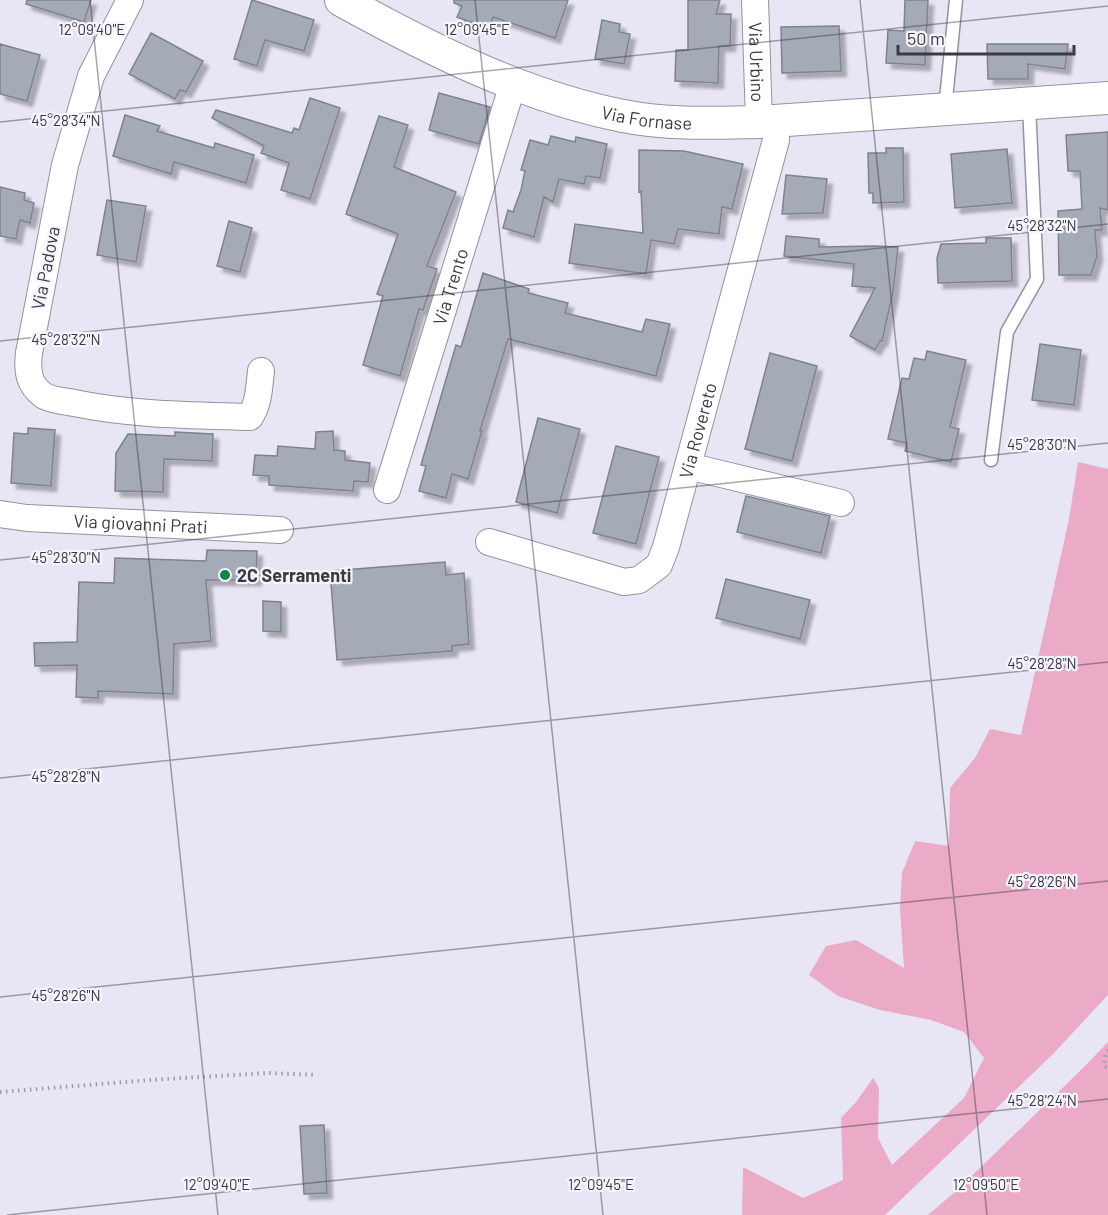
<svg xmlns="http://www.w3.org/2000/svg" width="1108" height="1215" font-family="Barlow,sans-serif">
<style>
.green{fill:#ebabc7}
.building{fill:#a4aab6;stroke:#7e838f;stroke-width:1.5;filter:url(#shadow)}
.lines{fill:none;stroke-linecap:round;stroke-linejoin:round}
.service-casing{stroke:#94929f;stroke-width:15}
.minor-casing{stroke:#94929f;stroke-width:28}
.tertiary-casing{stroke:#94929f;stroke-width:34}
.path{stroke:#9c9ba5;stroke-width:4;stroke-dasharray:1.5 4.5;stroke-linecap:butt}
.service{stroke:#fff;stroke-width:12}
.minor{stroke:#fff;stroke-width:26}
.tertiary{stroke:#fff;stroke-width:32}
.ticks{fill:none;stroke:#3b3a40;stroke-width:1.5;stroke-opacity:0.45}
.poi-dot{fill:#0d8741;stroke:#f5f4ff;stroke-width:2}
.labels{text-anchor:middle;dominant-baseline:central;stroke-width:4.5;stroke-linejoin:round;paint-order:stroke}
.street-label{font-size:18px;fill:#3b3a40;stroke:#f5f4ff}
.poi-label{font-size:18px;font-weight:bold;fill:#3b3a40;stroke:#f5f4ff;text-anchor:start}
.ticks-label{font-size:15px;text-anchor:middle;fill:#3b3a40;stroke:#f5f4ff;stroke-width:4.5;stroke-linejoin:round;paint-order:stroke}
</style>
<defs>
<filter id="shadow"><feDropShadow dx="5.5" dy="5.5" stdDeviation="1.5" flood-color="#0004"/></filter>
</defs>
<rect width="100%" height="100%" fill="#e8e6f4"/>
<path class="green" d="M1078,462l30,7v526l-56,60 -167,160h-143l1,-48 60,31 40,-18 -2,-62 15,-16 17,-24 6,10 -1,50 14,27 72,-67 20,-40 -20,-26 -33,-12 -51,-10 -42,-14 -29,-21 17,-29 30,-6 48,28 -4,-59 2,-36 13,-32 34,5 1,-58 25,-30 15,-29 31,6 48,-216z
M1108,1042v173h-180l28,-24 128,-124z"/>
<path class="building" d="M27,0h64l-7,22 -58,-18z
M252,0l62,20 -10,31 -39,-11 -8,26 -23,-7z
M454,0h114l-13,38 -62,-21 -4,12 -32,-12 5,-11 -8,-3z
M688,0h32l-4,14h15l-1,32h-11l-1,37 -43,-2 1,-31h12z
M905,0h23l-3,65 -39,-2 2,-33 16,1z
M602,20l18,4 -1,8 11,2 -6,30 -29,-5z
M839,26l2,45 -59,2 -1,-46z
M151,33l52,28 -17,31 -6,-2 -5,9 -46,-25z
M0,44l40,11 -13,46 -27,-7z
M987,44h81l-3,25 -37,-5v15h-40z
M439,93l51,14 -11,37 -50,-14z
M310,98l30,10 -30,91 -29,-9 8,-27 -28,-10 3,-7 -52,-28 4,-8 76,23 2,-5 5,2z
M125,115l35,11 -3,5 57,17 1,-5 39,12 -8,28 -72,-21 -3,12 -58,-18z
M379,116l29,9 -14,42 62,25 -29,74 10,3 -14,41 -4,-1 -19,67 -37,-11 20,-69 -6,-2 21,-60 -52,-20z
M1108,132v78l-8,-2 2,22h-7l2,26 -6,19h-32l-1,-64 24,-2 -2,-38h-12l-2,-36z
M551,136l24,6 1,-5 31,7 -7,34 -14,-2 -2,8 -25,-5 -6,23 -9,-5 -10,40 -31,-9 5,-18 5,2 8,-22 4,-19 -4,-1 9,-30 18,5z
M886,148h17l1,54 -31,1v-10h-4l-1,-40h18z
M1007,149l5,54 -57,5 -4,-54z
M639,150l45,1 59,13 -11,45 -10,-2 -3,27 -41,-5 -4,15 -23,-4 -5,34 -77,-11 6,-39 68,9 -2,-42 -2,1z
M786,175l41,4 -4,34 -41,1z
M0,187l25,6 -1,7 10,3 -4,20 -10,-3 -4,19 -16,-3z
M107,200l39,6 -10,56 -39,-7z
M229,221l23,7 -12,44 -23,-6z
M786,236l33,3v8l56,-1 23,1 -5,45 -11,49h-2l-5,9 -25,-14 25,-48 -23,-2 2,-22 -70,-8z
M986,238h25l1,43 -74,2 -1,-25 4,-14 45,-1z
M483,273l46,16 -1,4 40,10 -3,10 77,19 4,-13 24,5 -14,52 -148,-37 -28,92h2l-14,48 -16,-5 -6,24 -27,-7 7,-25 -5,-1 35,-120 5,2z
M1040,344l41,6 -7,55 -42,-5z
M927,351l39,9 -16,67 9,2 -8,33 -46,-11 2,-8 -19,-4 14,-61 7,1 5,-21 11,2z
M770,353l47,13 -25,95 -47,-12z
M538,418l42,11 -23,84 -41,-11z
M28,428l27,2 -4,56 -40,-3 3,-50 14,1z
M333,431l1,19 11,1v9l25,3 -2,19 -14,-1 -1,10 -84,-6v-9l-16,-1 2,-20 22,1 1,-10 37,3 1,-17z
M175,432l38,2 -1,27 -48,-2 -1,33 -48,-1 1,-38 12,-19 47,2z
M616,446l43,11 -23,87 -43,-11z
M746,496l84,20 -9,37 -84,-21z
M207,550l50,1 -1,29h-50l5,61 -37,3 -1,50 -75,-3v7l-22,-1 1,-32 -42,1 -1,-23 43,-1 2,-60 35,1 1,-25 91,3z
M445,562l1,13 18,-2 5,71 -17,2v5l-115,9 -7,-89z
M726,579l84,21 -10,39 -84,-21z
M263,601l18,1v30l-18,-1z
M324,1125l3,68 -23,1 -4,-68z"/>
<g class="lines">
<g class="service-casing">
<path id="service" d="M945,109l11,-109
M991,460l16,-128 30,-53 -8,-174"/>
</g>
<g class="minor-casing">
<g id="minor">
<path d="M130,0l-39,76 -26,89 -36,188c-2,17 -1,31 14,42 7,5 21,6 31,8 58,12 117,12 176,14 9,-14 9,-29 11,-46"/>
<path id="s1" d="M755,0l4,122"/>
<path d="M688,466l153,37"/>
<path id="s2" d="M387,490l126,-406"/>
<path id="s3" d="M0,514l27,4 253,12"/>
<path id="s4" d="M489,542l135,40 15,-2 20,-15 7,-18 110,-407v-19"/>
</g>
</g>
<g class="tertiary-casing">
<g id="tertiary">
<path id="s5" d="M341,0c89,49 181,96 282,116 45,9 90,7 136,6l349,-24"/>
</g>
</g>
<path class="path" d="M1108,1050l-2,2 -2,14 4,2
M0,1092l150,-12 118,-7 49,2"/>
<use href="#service" class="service"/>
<use href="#minor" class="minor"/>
<use href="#tertiary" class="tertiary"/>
</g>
<path class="ticks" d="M90,0l128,1215M475,0l128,1215M860,0l127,1215M0,122l1108,-116M0,341l1108,-117M0,560l1108,-117M0,778l1108,-116M0,997l1108,-116M7,1215l1101,-116"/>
<circle class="poi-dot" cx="225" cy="575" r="6"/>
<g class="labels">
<g class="street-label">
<text stroke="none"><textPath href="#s1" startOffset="62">Via Urbino</textPath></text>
<text stroke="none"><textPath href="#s5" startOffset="330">Via Fornase</textPath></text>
<text transform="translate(45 268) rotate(-79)">Via Padova</text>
<text stroke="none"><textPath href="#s2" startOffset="213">Via Trento</textPath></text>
<text stroke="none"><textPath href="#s4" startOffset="321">Via Rovereto</textPath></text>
<text stroke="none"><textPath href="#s3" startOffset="141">Via giovanni Prati</textPath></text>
</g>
<g class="poi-label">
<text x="237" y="575">2C Serramenti</text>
</g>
</g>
<g class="ticks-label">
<text x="92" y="35">12°09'40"E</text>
<text x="477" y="35">12°09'45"E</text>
<text x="66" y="126">45°28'34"N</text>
<text x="1042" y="231">45°28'32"N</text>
<text x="66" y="345">45°28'32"N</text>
<text x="1042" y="450">45°28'30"N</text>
<text x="66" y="563">45°28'30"N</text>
<text x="1042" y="669">45°28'28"N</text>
<text x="66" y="782">45°28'28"N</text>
<text x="1042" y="887">45°28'26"N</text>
<text x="66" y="1001">45°28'26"N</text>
<text x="1042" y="1106">45°28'24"N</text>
<text x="217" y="1190">12°09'40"E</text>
<text x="601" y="1190">12°09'45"E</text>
<text x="986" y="1190">12°09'50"E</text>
</g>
<path d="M898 45v9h176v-9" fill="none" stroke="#3b3a40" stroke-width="3"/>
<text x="907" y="45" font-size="18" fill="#3b3a40" stroke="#f5f4ff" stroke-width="4.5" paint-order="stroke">50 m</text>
</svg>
